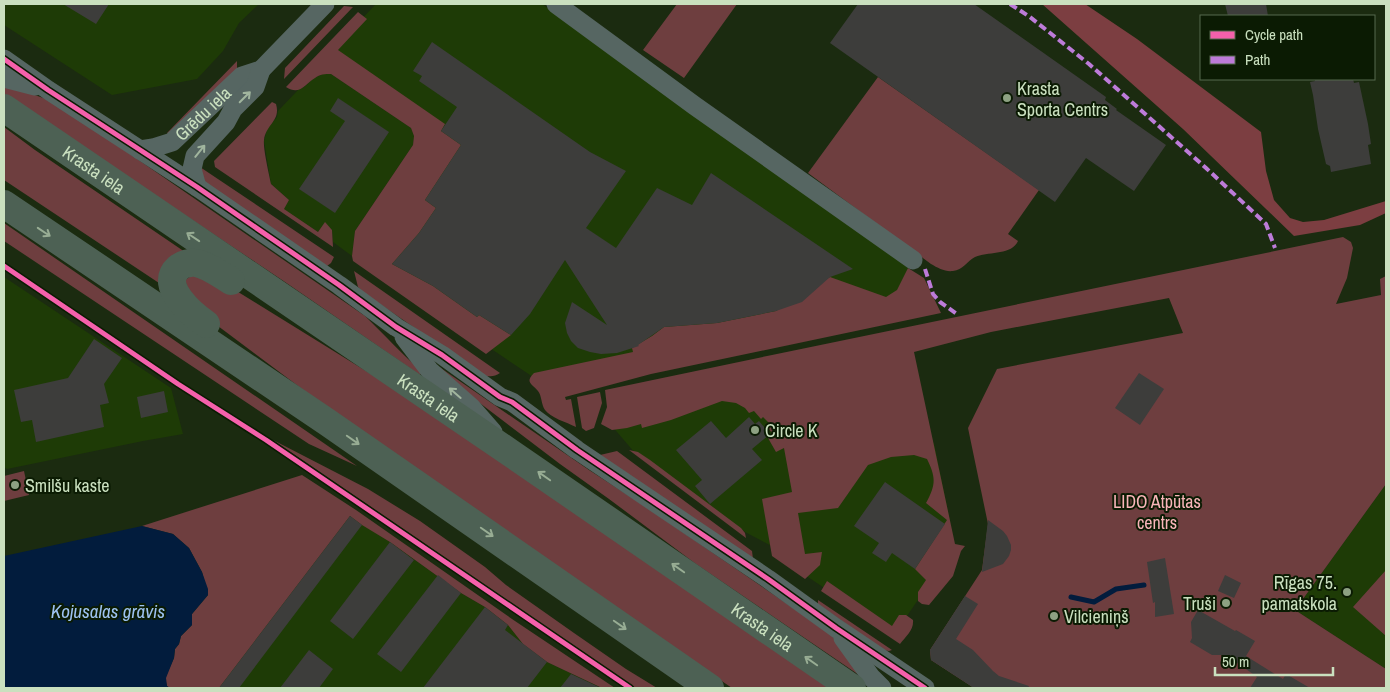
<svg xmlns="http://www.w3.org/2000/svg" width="1390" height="692" font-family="'Archivo Narrow',sans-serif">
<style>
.built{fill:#1e3b06}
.green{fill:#6e3e3f}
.forest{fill:#7c3e41}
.water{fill:#021c3d}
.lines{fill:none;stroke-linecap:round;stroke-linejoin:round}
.stream{stroke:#021c3d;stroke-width:5}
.building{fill:#3d3d3b}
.minor{stroke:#566662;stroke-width:19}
.highway{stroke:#4d6154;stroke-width:28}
.quiet{stroke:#bd7bd9;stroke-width:4;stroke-dasharray:8 4;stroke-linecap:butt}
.cycleway-casing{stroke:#0b1b03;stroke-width:8}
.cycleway{stroke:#f560ab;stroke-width:5}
.oneway{stroke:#a1b59e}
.oneway2{stroke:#98ad94}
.poi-dot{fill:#8da182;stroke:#0b1b03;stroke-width:2}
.labels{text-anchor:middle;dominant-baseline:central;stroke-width:4;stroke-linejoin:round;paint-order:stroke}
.poi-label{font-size:18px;fill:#cae0bf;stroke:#0b1b03;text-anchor:start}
.street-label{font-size:18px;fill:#cae0bf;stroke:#0b1b03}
.park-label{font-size:18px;fill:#f9b5b9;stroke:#0b1b03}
.water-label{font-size:19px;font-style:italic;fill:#9dc2f1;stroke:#0b1b03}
</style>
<rect width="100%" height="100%" fill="#1b2b10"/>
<path class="built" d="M4,4h255l-20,19 -16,28 -26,28 -85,16 -108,-70z
M376,4h166l366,260 1,38 -373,77 -174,-117 71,-137 -103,-73z
M323,74h8l80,54 3,8 -1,9 -58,86 -3,25 -19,-14 -1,-12 -7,-7 -7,9 -35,-23 6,-9 -18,-16 -7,-43 3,-12 10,-12 1,-6 21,-22 5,-2 10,-9z
M4,277l167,111 12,46 -40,7 -136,28 -3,-2z
M726,391l138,71 70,-19 16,78 -20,56 -8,17 -28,41 -89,-60 -3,-13 -57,-30 -110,-79 -24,-28z
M1386,484v185l-91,-59z
M350,516l40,26 71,51 24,14 23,18 15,19 24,18 55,26h-383z"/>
<path class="green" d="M677,4h60l-53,74 -41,-28z
M344,6l9,1 -69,72 1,-11z
M358,12l9,7 -29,31 107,74 -4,7 20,14 -36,55 11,8 -17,25 -27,31 41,22 44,31 2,-2 32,20 -25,19 -133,-93 -1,-5 3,-25 58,-86 1,-9 -3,-8 -80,-54c-6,0 -11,0 -16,4 -10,6 -15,18 -29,9z
M237,61v9l-66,66 -4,-3z
M878,77l161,113 -31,44 10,7c-7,15 -30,10 -43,16 -8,4 -12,13 -22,14 -8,1 -15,-3 -22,-7l-123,-91z
M4,84l42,15 23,13 296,204c19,18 37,39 57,55l-2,4 -135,-93 -281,-188z
M272,102l4,2c5,17 -10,20 -12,36 -1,9 5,34 7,44l18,16 -5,9 34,23 7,-10 7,8 1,17 -118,-80 -1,-6z
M4,127l31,23 150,102 -26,31 -155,-103z
M200,167l134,90 -3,6 -4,3 -121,-80z
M4,223l353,243 -48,-22 -305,-203z
M1343,237l8,5 2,6 -6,30 -11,26 45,-9 -1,-16 6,-3v208l-91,126 91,59v19h-412l-43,-28 -1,-10 52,-80 6,-46 -20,-96 29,-59 186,-36 -14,-35 -178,34 -77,20 41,192 10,2 -4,5 -8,25 -24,29 -7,-1 -4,-3v-9l8,-12 -11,-11 32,-49 -21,-17c10,-18 10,-26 1,-44l-13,-4 -23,2 -23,8 -30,43 -40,5 7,41 17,-2 -2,13 -15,14 -33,-23 -10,-57 30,-7 -8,-44 -8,4 -8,-14 5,-4 -6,-7 3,-3 -7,-7 -2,2 -7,-8 -5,2 -4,-5 -9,-5 -14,-2 -51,19 -29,8 -1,-4 -14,4 -15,2 -11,-6 6,-17 -2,-17 167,-35z
M908,268l16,10 17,35 -290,61 -86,23 1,3 5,-1 5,28c-10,-5 -25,-9 -31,-17 -4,-6 -3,-14 -7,-19 -5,-7 -14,-8 -4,-18l99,-21 -1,-4 20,-12 12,-9 53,-4 59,-12 54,-34 56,20 11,-7z
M354,271l146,102c-6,4 -10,4 -17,2l-119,-82 -6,-6z
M209,274l186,115 436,299h-99l-335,-228 -203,-152 -9,-28 6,-4z
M432,362l157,108 54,35 188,129 31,43 -166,-113 -87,-65 -49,-35 -96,-73z
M600,392l2,11 -8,25 -8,3 -4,-3 -5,-31z
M273,440l95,49 52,32 65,46 21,18 68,48 52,36 31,19h-21z
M629,450l9,2 12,8 91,68 4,5 1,5z
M617,451l135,100 1,8 -153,-104z
M24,471l5,24 -25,6v-25z
M302,475l54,35 156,109 103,69h-13l-55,-26 -24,-18 -15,-19 -23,-18 -24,-14 -71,-51 -28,-17 -12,-9 -131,172h-49l-3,-2 -2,-8 9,-20 1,-9 4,-5 2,-8 11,-11v-11l16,-19 -6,-23 -13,-24 -16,-14 -31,-8z
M1386,570v66l-33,-29z
M827,581l65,45 7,-11h7l7,5c1,10 -7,16 -13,24l-79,-53z
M818,600l74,50 -3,1 -6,-1 -65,-46z"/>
<path class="forest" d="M1042,4h43l52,35 124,93 5,39 8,29 16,18 13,4 21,-2 62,-19v12l-26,12 -66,11 -111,-107z"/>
<path class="water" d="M142,526l31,8 16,14 13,24 6,17v6l-16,19v11l-11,11 -2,8 -4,5 -1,9 -8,20 1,8 3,2h-166v-132z"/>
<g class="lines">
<path class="stream" d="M1071,597l23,5 22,-13 28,-4"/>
</g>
<path class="building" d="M63,4h46l-13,20z
M858,4h116l132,93 -1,3 12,9 -1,1 50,35 -32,46 -48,-33 -31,44 -225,-159z
M1225,4h41l2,12h-40z
M432,42l158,110 36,19 -40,57 30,20 41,-60 35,17 19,-32 142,96 -23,8 -28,25 -26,9 -59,12 -53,4 -26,18 1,1 -22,7 -16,1 -11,-2 -12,-4 -7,-7 -4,-8 -2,-10 7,-21 35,23 -42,-65 -35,54 -19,21 -32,-20 -2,2 -44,-31 -41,-22 27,-31 17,-25 -11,-8 36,-55 -20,-14 16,-24 -38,-26 3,-5 -9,-5z
M1315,79h38l1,4 5,-1 9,42 3,20 -3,1 3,19 -40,8 -1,-6 -4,-2 -8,-35 -5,-34 -3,-13 5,-1z
M338,98l51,34 -54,81 -36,-24 46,-68 -15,-10z
M94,339l28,19 -18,26 5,19 -9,2 4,22 -68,15 -4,-22 -11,2 -7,-32 54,-12z
M1139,373l25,16 -24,36 -25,-17z
M164,391l4,21 -27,6 -4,-21z
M749,417l6,7 4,-3 11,13 -18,15 10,11 -52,44 -15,-18 7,-6 -26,-30 35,-29 15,17z
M885,482l60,42 -30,45 -23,-16 -6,9 -14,-9 7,-10 -25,-17z
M350,516l12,9 -123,163h-20z
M988,520l15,11 4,5 4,9v5l-2,6 -6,8 -21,8z
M390,542l24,18 -61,79 -23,-18z
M1165,558l9,56 -19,3v-15l-2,1 -6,-41z
M438,575l23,18 -60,79 -24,-18z
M1225,575l16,8 -7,15 -16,-7z
M965,596l13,8 -22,35 17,11 20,21 6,5 30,10 -1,2h-54l-43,-28 -1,-10z
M485,607l23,18 -3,5 42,32 -20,26h-104z
M1198,610l37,21 1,-1 19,11 -9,15 37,23 3,-5 24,14h-60l7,-11 -18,-13 -17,-9h-10l-22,-13 2,-4 -1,-16z
M309,650l24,19 -14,19h-39z
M571,674l30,14h-41z"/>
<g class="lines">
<g class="minor">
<path d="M556,4l139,102 218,154"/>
<path d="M4,59l44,31 149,97 142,98 57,42 46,28 58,42 12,5 65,48 191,129 68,49 89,60"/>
<path d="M4,78l31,8"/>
<path id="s1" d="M140,150l13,-2 19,-6 70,-66 19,-6"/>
<path d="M197,187l-5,-18 3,-13 31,-34 7,-13 22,-22 6,-17 64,-66"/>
<path d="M404,337l26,34 42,37 21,24"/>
<path d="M843,638l28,39 11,11"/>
</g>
<g class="highway">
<path id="s2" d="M4,108l508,346 340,234"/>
<path d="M4,204l323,218 383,266"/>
<path d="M206,324c-13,-9 -48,-38 -28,-56 4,-4 13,-6 18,-5 12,2 25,12 35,18"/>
</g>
<path class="quiet" d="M1010,4l20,13 59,47 117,104 60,56 9,24
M925,269l8,25 7,8 17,12"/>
<g class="cycleway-casing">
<path id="cycleway" d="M4,59l44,31 149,97 142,98 57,42 46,28 58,42 12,5 65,48 191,129 68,49 89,60
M4,266l174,118 88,56 364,248"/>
</g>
<use href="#cycleway" class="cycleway"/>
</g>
<defs><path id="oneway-shaft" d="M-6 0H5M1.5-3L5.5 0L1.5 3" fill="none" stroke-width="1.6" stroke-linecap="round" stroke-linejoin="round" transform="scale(1.25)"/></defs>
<g class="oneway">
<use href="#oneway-shaft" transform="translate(245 97) rotate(-45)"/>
<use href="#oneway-shaft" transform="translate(200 151) rotate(-51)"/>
<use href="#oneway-shaft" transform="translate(455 393) rotate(-139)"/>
</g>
<g class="oneway2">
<use href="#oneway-shaft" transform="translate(44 232) rotate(34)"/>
<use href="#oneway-shaft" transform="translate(193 237) rotate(-146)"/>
<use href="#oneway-shaft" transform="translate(353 440) rotate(35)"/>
<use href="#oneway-shaft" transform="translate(544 476) rotate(-145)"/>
<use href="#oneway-shaft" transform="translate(487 532) rotate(35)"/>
<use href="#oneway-shaft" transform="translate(678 568) rotate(-145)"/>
<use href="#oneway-shaft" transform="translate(620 625) rotate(35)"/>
<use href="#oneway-shaft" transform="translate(811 661) rotate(-145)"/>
</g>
<g class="poi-dot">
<circle cx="1007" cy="98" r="5"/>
<circle cx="755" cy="430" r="5"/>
<circle cx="15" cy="485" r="5"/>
<circle cx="1347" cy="592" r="5"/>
<circle cx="1226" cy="603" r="5"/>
<circle cx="1054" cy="616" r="5"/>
</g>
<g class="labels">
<g class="poi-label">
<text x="1017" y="88">Krasta<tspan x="1017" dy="21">Sporta Centrs</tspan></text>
<text x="765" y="430">Circle K</text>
<text x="25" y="485">Smilšu kaste</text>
<text x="1337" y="582" text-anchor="end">Rīgas 75.<tspan x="1337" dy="21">pamatskola</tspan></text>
<text x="1216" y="603" text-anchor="end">Truši</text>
<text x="1064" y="616">Vilcieniņš</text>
</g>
<g class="street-label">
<text stroke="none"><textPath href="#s1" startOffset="75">Grēdu iela</textPath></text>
<text stroke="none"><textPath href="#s2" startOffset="109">Krasta iela</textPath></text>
<text stroke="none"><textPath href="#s2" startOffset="514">Krasta iela</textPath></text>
<text stroke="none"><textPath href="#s2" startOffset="919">Krasta iela</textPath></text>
</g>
<g class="park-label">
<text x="1157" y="501">LIDO Atpūtas<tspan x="1157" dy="21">centrs</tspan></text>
</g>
<g class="water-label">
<text x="108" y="611">Kojusalas grāvis</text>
</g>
</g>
<rect width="1390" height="692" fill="none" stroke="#cae0bf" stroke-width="10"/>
<rect x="1200" y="15" width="175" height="65" fill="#0b1b03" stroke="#576a4e"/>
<rect x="1210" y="31" width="25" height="8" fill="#f560ab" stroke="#576a4e"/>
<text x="1245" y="40" font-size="15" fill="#cae0bf">Cycle path</text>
<rect x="1210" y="56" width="25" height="8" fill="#bd7bd9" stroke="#576a4e"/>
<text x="1245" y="65" font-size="15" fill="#cae0bf">Path</text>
<path d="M1215 667v8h118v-8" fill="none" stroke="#cae0bf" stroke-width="2.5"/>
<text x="1222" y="667" font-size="15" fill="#cae0bf" stroke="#0b1b03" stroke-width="4" paint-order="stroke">50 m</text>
</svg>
